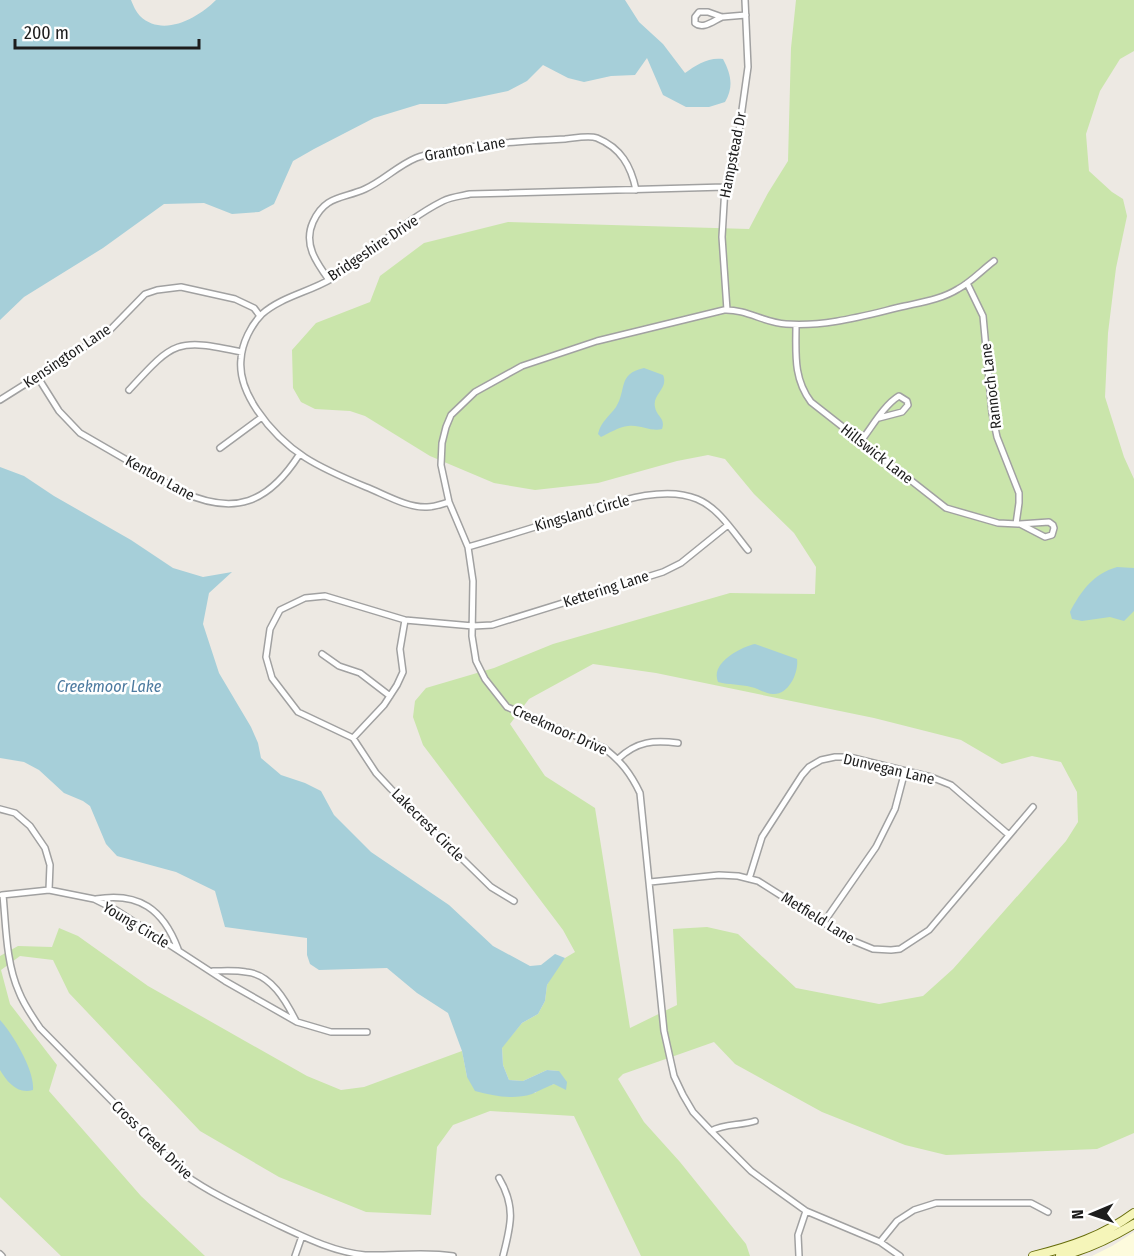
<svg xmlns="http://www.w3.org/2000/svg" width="1134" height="1256" font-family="'Fira Sans Condensed',sans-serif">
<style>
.education{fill:#fdfbdd}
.grass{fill:#cae5ab;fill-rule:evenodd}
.water{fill:#a6cfd9}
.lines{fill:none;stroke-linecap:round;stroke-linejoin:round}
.street-casing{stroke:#a1a1a1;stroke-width:8}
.secondary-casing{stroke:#666c0b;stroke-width:10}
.street{stroke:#fff;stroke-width:5}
.secondary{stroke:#f5f5b9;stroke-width:8}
.labels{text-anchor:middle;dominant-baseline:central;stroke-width:5;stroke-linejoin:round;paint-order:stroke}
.street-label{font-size:15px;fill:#1d1d1d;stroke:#fff}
.water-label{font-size:16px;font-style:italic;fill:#4c7a9f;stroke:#fff}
</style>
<rect width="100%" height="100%" fill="#ede9e3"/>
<path class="education" d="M1134,1232v24h-42l20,-10z"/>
<path class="grass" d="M796,0h338v51l-14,8 -20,32 -14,43 3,37 23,21 11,7 4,17 -11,52 -8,65 -3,64 19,60 10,22v654l-37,16 -151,6 -41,-10 -83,-33 -87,-48 -21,-22 -91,32 -5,5 26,43 36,40 66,82 4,12h-109l-67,-140 -84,-5 -37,14 -16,22 -6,68 -65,-3 -87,-35 -79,-46 -131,-138 -16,-33 -33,-4 -19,14 9,34 47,61 -8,26 92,105 64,60h-144l-61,-59v-241l18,-10 34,1 7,-19 19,8 70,50 159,90 34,14 23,-3 98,-36 5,26 68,16 6,-5 13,-4 5,-13 -12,-1 -24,11 -14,-1 -6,-15 -1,-18 20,-24 16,-9 7,-13 2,-16 9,-16 9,-11 10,-6 -12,-22 -140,-185 -10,-28 2,-16 11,-13 68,-20 59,-24 177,-51 85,1 1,-27 -22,-34 -40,-39 -29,-35 -17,-4 -31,6 -79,22 -63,7 -41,-7 -64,-27 -65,-40 -15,-5 -35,-2 -14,-7 -8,-14 -1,-38 24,-27 54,-21 10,-26 44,-33 84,-21 241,7 19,-36 20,-32 3,-113zM593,664l63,9 218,45 87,22 41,24 30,-8 29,6 16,30 1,30 -12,19 -113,128 -30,27 -44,8 -83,-16 -58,-54 -31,-7 -34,2 4,76 -47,23 -35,-220 -50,-32 -35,-52 19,-25z"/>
<path class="water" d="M0,0h131c2,5 5,12 9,16 23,22 58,2 76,-16h409l14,22 24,22 22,29c11,-8 23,-16 38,-14 8,15 11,28 2,43l-16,5h-23l-23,-12 -16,-37 -12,17 -24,1 -27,6 -16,-4 -25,-13 -16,16 -19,10 -62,13h-26l-46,14 -60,31 -21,12 -19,43 -15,8 -27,2 -28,-11 -40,1 -61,44 -79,49 -24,23z
M644,368l19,7c6,14 -11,19 -8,32 1,9 11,11 7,22 -11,3 -22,-5 -34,-3 -9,1 -19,7 -27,11l-3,-3c3,-13 11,-17 18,-27 11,-17 1,-33 28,-39z
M0,467l24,9 30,20 77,44 42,28 30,9 29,-5 -23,21 -6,31 16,49 32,54 7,16 3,15 20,17 24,8 16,8 13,24 37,37 78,53 44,41 37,20 11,-1 14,-11 10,4 -18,27 -2,16 -7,13 -16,9 -20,25 1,17 6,15 14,1 24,-11 12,1 8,11 -1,8 -12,-6c-8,3 -15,7 -22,10 -19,6 -38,2 -57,-3l-8,-14 -5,-26 -14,-38 -31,-20 -30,-25 -68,2 -9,-6 -3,-9v-17l-82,-11 -10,-36 -39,-19 -59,-16 -11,-12 -16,-38 -7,-5 -19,-8 -25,-23 -15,-8 -24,-4z
M1117,567l17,1v43l-10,10 -14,-4 -28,4 -10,-2 -2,-7c11,-21 23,-38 47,-45z
M755,644l42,15c2,13 -8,36 -24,35 -8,0 -15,-6 -22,-7 -11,-3 -22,-2 -33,-5 -8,-19 23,-35 37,-38z
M0,1020c13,14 35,51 33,70 -15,5 -26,-8 -33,-20z"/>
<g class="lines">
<g class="street-casing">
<path id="street" d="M722,17c-9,4 -19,13 -27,6v-6l4,-5h9l14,5 24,-2
M329,280c-13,-18 -26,-36 -16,-58 12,-27 30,-23 52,-33 18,-8 32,-23 51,-31 9,-4 21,-5 31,-7 40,-8 78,-10 118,-12 10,-1 24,-4 32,-1 24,10 34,28 39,52
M967,283l16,33 9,97 5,24 22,56v10l-3,21
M727,310l-5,-73 3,-50 9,-20 14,-100 -3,-67
M796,325c0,28 -3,53 15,77l135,106 52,15 22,1 29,-2 4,3 1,3 -2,7 -7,2 -25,-13
M37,376l22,35 21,22 102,59c53,24 86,11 117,-37
M129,390c45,-49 47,-52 113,-38
M0,400l108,-68 37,-38 12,-4 24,-3 54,12 19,9 6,8
M861,441c11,-14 23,-36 38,-45l8,5 1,4 -6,7 -23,6
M220,448l42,-31
M449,502c-7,2 -15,5 -22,5 -20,1 -43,-13 -61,-20 -46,-19 -80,-34 -109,-77 -10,-15 -18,-33 -16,-51 1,-16 10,-34 21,-45 19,-17 47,-22 69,-35 38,-23 72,-58 112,-78 8,-4 18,-5 27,-7l255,-7
M468,547c36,-10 73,-22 109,-33 34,-10 85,-30 120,-15 22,9 37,34 51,51
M322,654l17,12 21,7 30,23
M353,738l31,-33 13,-20 6,-13 -3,-23 5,-29
M618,759c19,-18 36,-19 60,-16
M0,809l15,4 15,13 15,22 5,17 -1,25
M749,879l13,-42 40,-62 7,-8 12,-7 14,-3h14l82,20 20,8 58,50
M650,882l69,-7 19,1 20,5 93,59 22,9 18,1 9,-1 29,-19 104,-123
M2,895l47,-5 45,9 22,11 109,71 72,41 34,10h36
M3,895c3,31 3,68 16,97 5,13 13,24 21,36l145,147c27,19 56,32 85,46 30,14 62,31 95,34 29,1 59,-4 88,1
M96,899c43,-7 67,10 82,50
M514,901l-23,-14 -100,-98 -15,-16 -23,-35 -55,-26 -26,-34 -6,-21 4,-28 10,-19 25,-12 20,-2 80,24 68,6 19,-1 171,-53 18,-9 47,-38
M824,922l52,-75 19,-38 10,-38
M213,971c11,0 22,-1 33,1 25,2 40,29 50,49
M711,1131c14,-8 29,-5 44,-10
M499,1178c17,29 12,47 4,78
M880,1242l17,-21 17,-11 22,-7h95l17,9
M0,1254l2,2
M295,1256l7,-20
M799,1256l-1,-21 8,-24
M900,1256l-20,-14 -74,-31 -32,-23 -23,-17 -40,-40 -18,-19 -10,-17 -9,-19 -10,-45 -24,-238c-9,-19 -19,-32 -36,-45l-97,-41 -22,-28 -9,-18 -4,-25 1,-55 -5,-34 -19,-45 -8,-37 1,-22 4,-16 5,-12 24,-23 47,-26 75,-25 127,-31c22,-1 41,13 62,14 41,3 80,-9 119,-18 18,-4 37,-7 53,-17 13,-7 24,-19 36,-28"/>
</g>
<g class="secondary-casing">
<path id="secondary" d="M1033,1256c37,-9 70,-20 101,-43
M1060,1256c26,-6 51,-18 74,-32"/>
</g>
<use href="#street" class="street"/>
<use href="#secondary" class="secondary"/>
</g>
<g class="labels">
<g class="street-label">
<text transform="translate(465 149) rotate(-10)">Granton Lane</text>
<text transform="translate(733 155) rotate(-79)">Hampstead Dr</text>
<text transform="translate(373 248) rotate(-34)">Bridgeshire Drive</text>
<text transform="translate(67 356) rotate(-34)">Kensington Lane</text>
<text transform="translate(991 386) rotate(-97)">Rannoch Lane</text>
<text transform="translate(877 454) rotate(38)">Hillswick Lane</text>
<text transform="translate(160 478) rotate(29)">Kenton Lane</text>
<text transform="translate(582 513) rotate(-16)">Kingsland Circle</text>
<text transform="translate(606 589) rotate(-18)">Kettering Lane</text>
<text transform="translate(560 730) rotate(24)">Creekmoor Drive</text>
<text transform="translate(889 769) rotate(13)">Dunvegan Lane</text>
<text transform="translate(428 825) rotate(45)">Lakecrest Circle</text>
<text transform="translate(818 918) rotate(32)">Metfield Lane</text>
<text transform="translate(136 925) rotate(31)">Young Circle</text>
<text transform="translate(152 1140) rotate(44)">Cross Creek Drive</text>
</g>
<g class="water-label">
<text x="109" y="686">Creekmoor Lake</text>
</g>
</g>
<g transform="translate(1092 1214) rotate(268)" stroke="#ffffff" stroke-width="4.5" paint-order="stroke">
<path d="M0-4.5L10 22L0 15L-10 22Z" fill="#1d1d1d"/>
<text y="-9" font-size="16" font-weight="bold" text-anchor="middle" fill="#1d1d1d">N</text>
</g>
<path d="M15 39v9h184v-9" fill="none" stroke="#1d1d1d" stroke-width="3"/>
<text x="24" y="39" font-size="18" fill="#1d1d1d" stroke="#ffffff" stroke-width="4.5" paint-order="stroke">200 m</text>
</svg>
